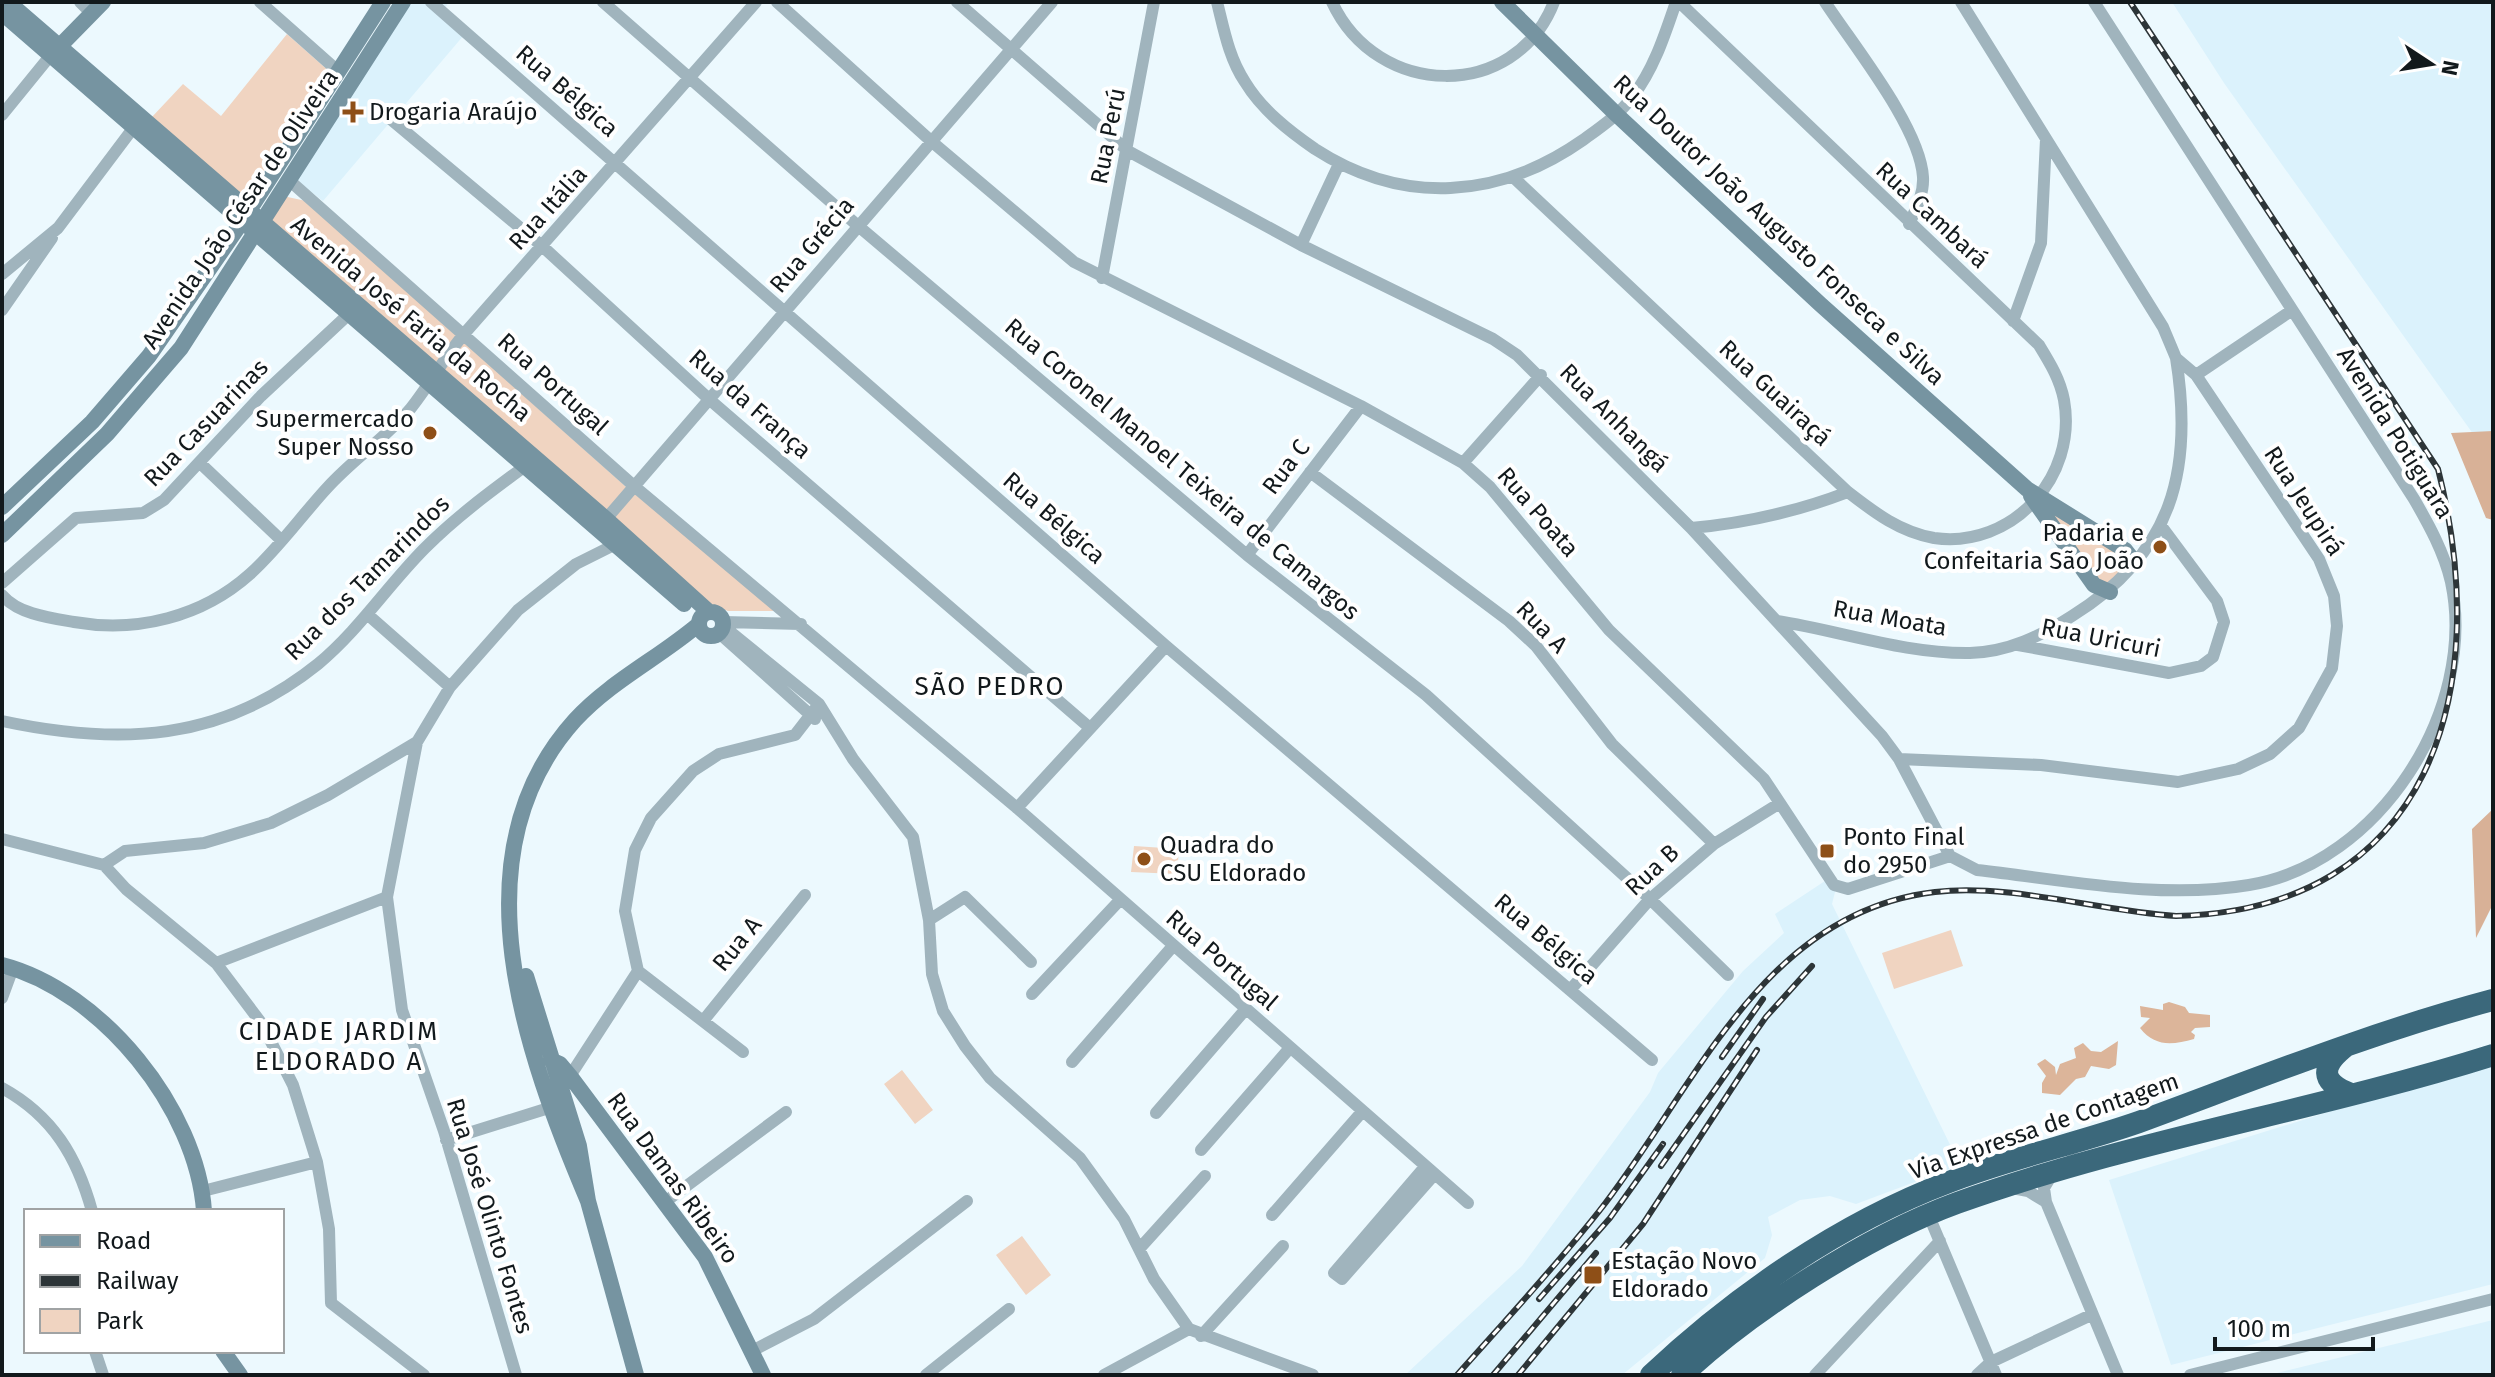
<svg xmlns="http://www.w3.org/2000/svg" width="2495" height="1377" font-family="'Fira Sans',sans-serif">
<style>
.built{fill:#dbf2fc}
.green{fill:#f0d4c1}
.forest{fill:#d8b197}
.water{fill:#dcb59a}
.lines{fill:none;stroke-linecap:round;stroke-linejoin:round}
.street{stroke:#a0b4bd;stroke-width:12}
.secondary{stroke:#7694a1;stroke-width:16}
.highway{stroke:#3b687b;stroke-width:22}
.rail-casing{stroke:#2d3538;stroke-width:6}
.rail{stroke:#fff;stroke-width:3;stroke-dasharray:9;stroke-linecap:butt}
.poi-dot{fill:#8e4f17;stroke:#fff;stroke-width:3}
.labels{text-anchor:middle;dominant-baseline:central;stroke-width:8;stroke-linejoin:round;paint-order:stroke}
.street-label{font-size:24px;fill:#12191c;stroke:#fff}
.poi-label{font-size:24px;fill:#12191c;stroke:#fff;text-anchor:start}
.neighbourhood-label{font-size:26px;letter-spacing:2px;fill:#12191c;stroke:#fff}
</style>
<rect width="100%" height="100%" fill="#ecf9fe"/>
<path class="built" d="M408,2h41l-8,12 23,21 -141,166 -30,-23z
M2172,2h321v460l-269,-379z
M1828,879l8,9 -4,16 128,261 -104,39 -26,-8 -30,4 -32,17 4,18 -7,23 -143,117h-217l117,-109 128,-174 8,-19 85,-102 41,-38 -9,-19z
M2493,1061v223l-322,81 -62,-185z
M2493,1320v55h-224z"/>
<path class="green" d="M287,34l43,38 -82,123h-11l-86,-77 32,-34 38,32z
M283,196l23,5 318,284 153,126h-49l-16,-6 -446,-382z
M2043,503l91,61 -24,25 -14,-7z
M1134,846l45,3 -2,25 -46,-2z
M1951,930l12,36 -69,23 -12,-36z
M902,1070l31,40 -18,14 -31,-40z
M1022,1236l29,39 -25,20 -30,-40z"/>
<path class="forest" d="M2493,431v89l-7,-2 -35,-85z
M2493,809v95l-17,34 -4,-109z"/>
<path class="water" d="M2169,1002l16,5 4,6 21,2v12l-15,1 -4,4 4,3 -1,4c-22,6 -39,8 -54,-11l10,-10 -9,-1 -1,-11 23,4v-6z
M2118,1041l-2,24 -7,4 -18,-3 -6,11 -9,2 -16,16 -18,-2v-10l4,-7 -9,-12 8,-5 10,8 1,8 4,-11 16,-6 -2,-10 9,-5 8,8 10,1z"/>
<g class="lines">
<path class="street" d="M80,2l12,12
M260,2l79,70
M431,2l735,644 486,414
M603,2l254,223 390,330 179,140 224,204 78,76
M777,2l154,139 143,121 287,144 102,57 27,24 119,143 155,149 70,106 14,4 102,-33
M957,2l171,149 173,94 192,94 24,16 174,173 191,208 17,23 51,97 27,14c89,10 183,30 272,15 130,-21 229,-176 202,-303 -7,-30 -22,-57 -37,-83l-320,-497
M1217,2c7,28 12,56 28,80 17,28 44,49 70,67 88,57 184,50 268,-9 18,-13 37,-26 50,-44 21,-27 32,-62 43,-94
M1332,2c45,97 183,100 222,0
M1825,2c28,43 95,125 98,175 1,17 -7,32 -14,47
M382,112l160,134 168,154 380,328
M2,115l48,-59
M1514,178l334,314c27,21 52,40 86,46 78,11 144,-61 130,-138 -4,-21 -14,-37 -25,-55l-360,-343
M290,181l344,305 383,322 451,395
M1301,245l38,-81
M2,274l56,-46 76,-101
M1102,278l52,-276
M2,310l50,-72
M2013,321l28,-78 5,-104
M2196,375l95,-64
M200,463l80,76
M1463,463l78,-88
M1310,472l199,149 27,25 76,98 102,100
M606,519l446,-517
M1691,528c56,-5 105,-16 157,-36
M1247,555l114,-149
M2,583l74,-65 67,-5 21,-13 97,-104 89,-83
M2,595c16,19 48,23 72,27 63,11 128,-5 176,-48 28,-25 52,-59 77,-86 26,-29 60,-51 84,-80 19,-24 33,-50 53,-74l292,-332
M367,614l83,73
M1777,621c64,10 128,33 193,32 38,-1 71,-17 102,-37 100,-62 122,-145 104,-258
M723,622l78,2
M723,626l96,78 34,55 60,78 16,83 3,54 11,37 22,35 25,32 90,80 44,61 30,60 35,50 124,46
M719,633l96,86
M2018,645l151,28 32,-7 12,-9 11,-35 -7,-21 -55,-74
M2,721c117,25 219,21 316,-57 41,-34 70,-79 107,-116 31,-31 65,-56 99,-81
M1899,759l142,6 137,17 60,-13 32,-15 29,-26 33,-60 5,-42 -3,-30 -15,-37 -123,-184 -20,-17 -13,-31 -202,-325
M1017,808l149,-162
M2,839l102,26 22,24 90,74 46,61 31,61 24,77 12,67 2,74 93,72
M104,865l21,-14 79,-8 67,-20 57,-28 89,-53
M929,920l36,-23 66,65
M216,963l171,-66
M638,971l105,81
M1571,989l79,-90 64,-55 66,-41
M1032,994l88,-94
M2,998l11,-30
M703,1021l102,-126
M1072,1062l101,-116
M570,1076l68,-105 -13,-60 10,-61 16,-32 42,-47 26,-17 76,-19 24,-31
M2,1088c51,28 75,69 90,123
M1156,1113l89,-103
M446,1140l106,-33
M1201,1150l88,-101
M1424,1168l-90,105 8,6 91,-103
M2053,1173l-9,15 2,14 72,173
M2012,1188l16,3 18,11
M203,1191l114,-29
M665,1202l121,-90
M1272,1215l89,-102
M1929,1216l67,159
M1140,1248l65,-72
M1201,1336l82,-90
M95,1351l8,24
M750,1352l64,-33 153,-118
M516,1375l-72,-244 -42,-121 -15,-113 30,-155 33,-55 68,-77 58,-46 38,-19
M926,1375l83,-66
M1104,1375l85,-46
M1815,1375l125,-134
M1977,1375l14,-13 100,-47
M2190,1375l303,-76"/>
<path class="secondary" d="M8,2l598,517 103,93
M1502,2l115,113 203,189 207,185 98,61 11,14
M2,13l682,591
M54,52l49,-50
M2031,496l63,89 16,7
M2,507l90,-85 57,-66 92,-133 142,-221
M2,535l105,-101 74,-86 222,-346
M699 624a12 12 0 1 1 24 0a12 12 0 1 1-24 0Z
M2,965c100,26 195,144 202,246
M526,976l53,170 9,55 48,174
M551,1060l9,4 10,12 135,181 58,118
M588,1201c-62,-146 -135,-346 -13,-481 36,-39 84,-62 124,-96
M223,1351l17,24"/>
<path class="highway" d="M2346,1046c-25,20 -27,36 5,48
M1651,1375c84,-79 189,-152 298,-193 61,-24 127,-38 190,-60 117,-43 233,-90 354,-122
M1682,1375c70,-65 185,-139 275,-172 175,-63 359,-92 536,-148"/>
<g class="rail-casing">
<path id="rail" d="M1722,1057l41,-58
M1661,1166l105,-149 46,-51
M1539,1299l71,-81 53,-74
M1457,1375c48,-54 98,-108 143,-165 95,-121 162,-298 335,-318 75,-9 164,19 241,24 253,-6 319,-223 262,-447l-308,-467
M1493,1375l103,-122
M1518,1375l125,-151 114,-174"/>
</g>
<use href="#rail" class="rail"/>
</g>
<g class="poi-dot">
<path d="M349 100h8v8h8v8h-8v8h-8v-8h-8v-8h8z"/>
<circle cx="430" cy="433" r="8"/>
<circle cx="2160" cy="547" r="8"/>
<rect x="1819" y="843" width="16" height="16" rx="4"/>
<circle cx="1144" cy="859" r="8"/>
<rect x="1583" y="1265" width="20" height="20" rx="4"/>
</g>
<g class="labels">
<g class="street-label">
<text transform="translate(567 91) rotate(41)">Rua Bélgica</text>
<text transform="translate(1108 136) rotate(-79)">Rua Perú</text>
<text transform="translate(548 208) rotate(-48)">Rua Itália</text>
<text transform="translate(240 209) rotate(-56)">Avenida João César de Oliveira</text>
<text transform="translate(1932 215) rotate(43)">Rua Cambará</text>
<text transform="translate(1779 230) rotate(43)">Rua Doutor João Augusto Fonseca e Silva</text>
<text transform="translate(812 245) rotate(-50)">Rua Grécia</text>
<text transform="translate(411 319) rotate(40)">Avenida José Faria da Rocha</text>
<text transform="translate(553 384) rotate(42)">Rua Portugal</text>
<text transform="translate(1775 393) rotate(43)">Rua Guairaçá</text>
<text transform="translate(750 404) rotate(41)">Rua da França</text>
<text transform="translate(1614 418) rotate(45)">Rua Anhangá</text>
<text transform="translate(206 423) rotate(-46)">Rua Casuarinas</text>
<text transform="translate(2395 433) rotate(58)">Avenida Potiguara</text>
<text transform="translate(1286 467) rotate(-53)">Rua C</text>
<text transform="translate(1182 469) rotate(40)">Rua Coronel Manoel Teixeira de Camargos</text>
<text transform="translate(2304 501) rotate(57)">Rua Jeupirá</text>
<text transform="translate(1538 512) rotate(49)">Rua Poata</text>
<text transform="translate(1054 518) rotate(41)">Rua Bélgica</text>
<text transform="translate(367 578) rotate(-45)">Rua dos Tamarindos</text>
<text transform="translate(1890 618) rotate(10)">Rua Moata</text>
<text transform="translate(1542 627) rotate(46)">Rua A</text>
<text transform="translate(2101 638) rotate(11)">Rua Uricuri</text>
<text transform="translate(1652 870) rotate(-43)">Rua B</text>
<text transform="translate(1546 939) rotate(40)">Rua Bélgica</text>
<text transform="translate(737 944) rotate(-51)">Rua A</text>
<text transform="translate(1222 960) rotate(41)">Rua Portugal</text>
<text transform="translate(2044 1126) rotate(-19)">Via Expressa de Contagem</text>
<text transform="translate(673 1178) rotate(54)">Rua Damas Ribeiro</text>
<text transform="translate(490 1216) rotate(73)">Rua José Olinto Fontes</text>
</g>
<g class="poi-label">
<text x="369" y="112">Drogaria Araújo</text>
<text x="414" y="419" text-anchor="end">Supermercado<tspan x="414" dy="28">Super Nosso</tspan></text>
<text x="2144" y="533" text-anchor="end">Padaria e<tspan x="2144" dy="28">Confeitaria São João</tspan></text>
<text x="1843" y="837">Ponto Final<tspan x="1843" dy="28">do 2950</tspan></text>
<text x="1160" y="845">Quadra do<tspan x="1160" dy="28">CSU Eldorado</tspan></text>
<text x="1611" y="1261">Estação Novo<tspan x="1611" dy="28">Eldorado</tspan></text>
</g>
<g class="neighbourhood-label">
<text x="990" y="686">SÃO PEDRO</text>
<text x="339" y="1031">CIDADE JARDIM<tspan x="339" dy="30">ELDORADO A</tspan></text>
</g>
</g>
<rect width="2495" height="1377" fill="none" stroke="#12191c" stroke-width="8"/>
<rect x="24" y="1209" width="260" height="144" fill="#ffffff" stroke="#a0a3a4" stroke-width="2"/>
<rect x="40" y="1235" width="40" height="12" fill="#7694a1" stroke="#a0a3a4" stroke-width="2"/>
<text x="96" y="1249" font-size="24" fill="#12191c">Road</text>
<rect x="40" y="1275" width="40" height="12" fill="#2d3538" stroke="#a0a3a4" stroke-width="2"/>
<text x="96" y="1289" font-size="24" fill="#12191c">Railway</text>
<rect x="40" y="1309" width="40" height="24" fill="#f0d4c1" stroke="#a0a3a4" stroke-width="2"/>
<text x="96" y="1329" font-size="24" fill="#12191c">Park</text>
<g transform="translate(2431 64) rotate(102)" stroke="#ffffff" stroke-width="6" paint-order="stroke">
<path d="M0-6L14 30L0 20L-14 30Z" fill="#12191c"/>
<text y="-12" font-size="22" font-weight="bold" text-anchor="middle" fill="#12191c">N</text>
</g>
<path d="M2215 1337v12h158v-12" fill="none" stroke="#12191c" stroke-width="4"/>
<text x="2227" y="1337" font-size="24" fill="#12191c" stroke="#ffffff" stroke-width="6" paint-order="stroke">100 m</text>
</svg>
